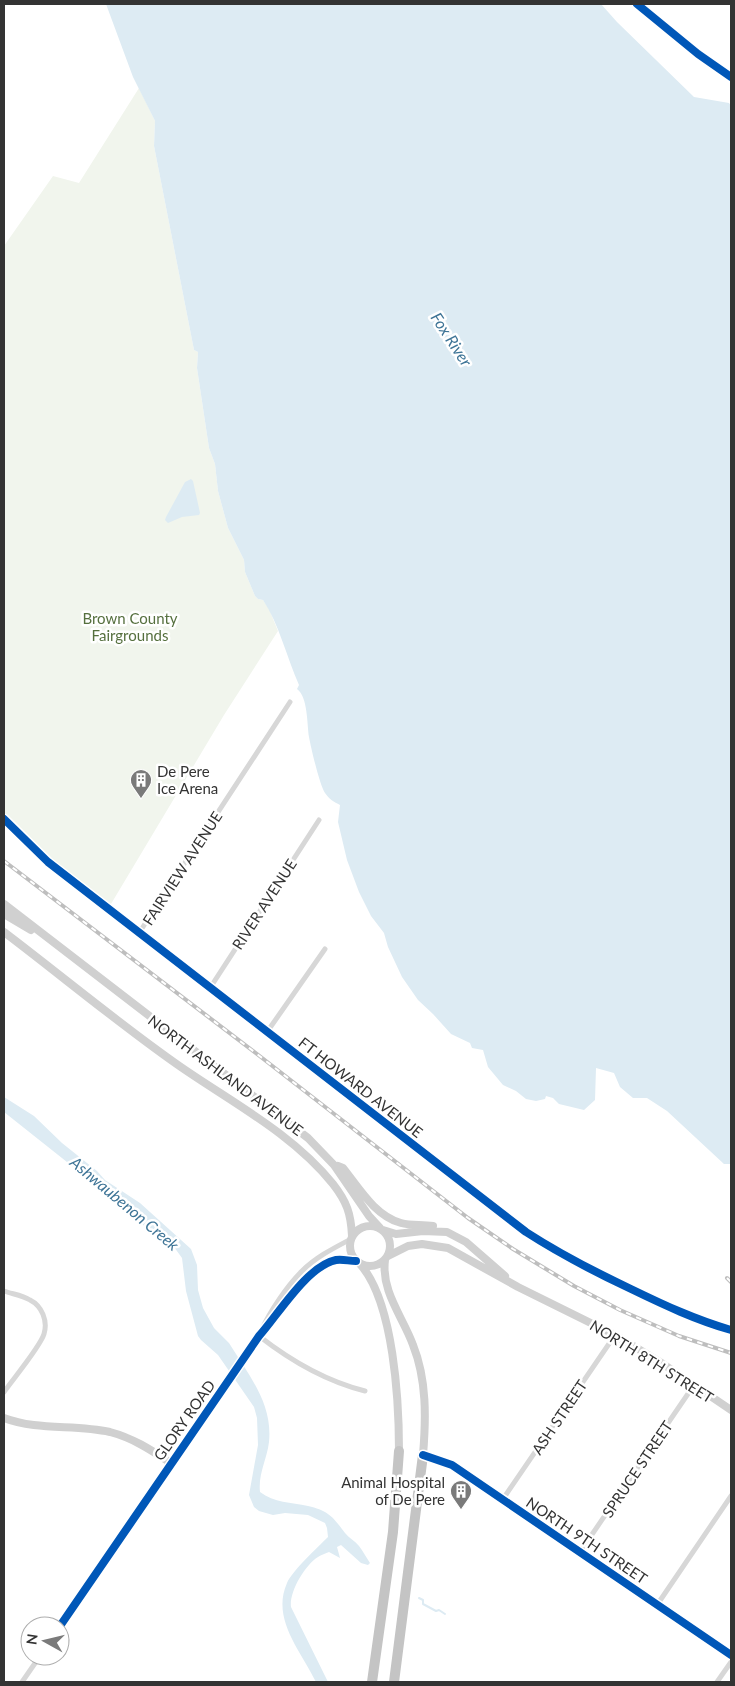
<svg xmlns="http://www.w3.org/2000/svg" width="735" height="1686" font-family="Lato,sans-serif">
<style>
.green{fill:#f1f5ed}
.water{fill:#ddebf3}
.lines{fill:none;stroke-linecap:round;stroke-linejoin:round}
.stream{stroke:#ddebf3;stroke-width:2}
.street{stroke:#d7d7d7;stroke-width:5}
.secondary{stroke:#d0d0d0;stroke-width:8}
.highway{stroke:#c4c4c4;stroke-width:10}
.rail-casing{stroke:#bebebe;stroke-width:4}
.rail{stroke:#fff;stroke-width:2;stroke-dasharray:5.5;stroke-linecap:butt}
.cycleway-casing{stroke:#fff;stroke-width:11}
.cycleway{stroke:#0057b8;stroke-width:8}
.labels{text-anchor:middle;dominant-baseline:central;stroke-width:5;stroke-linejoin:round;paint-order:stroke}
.park-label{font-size:15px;fill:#56703f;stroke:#fff}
.poi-label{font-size:15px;fill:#333;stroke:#fff;text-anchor:start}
.street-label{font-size:15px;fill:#333;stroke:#fff}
.water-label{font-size:16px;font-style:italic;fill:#3f7597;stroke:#fff}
</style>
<rect width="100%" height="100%" fill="#fff"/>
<path class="green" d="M139,88l16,33 -1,25 40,204 4,2 -1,16 12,80 6,16 3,27 10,37 16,32 1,12 10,24 3,3 5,1 6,9 9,22 -54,84 -116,194 -60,-47 -44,-43v-573l49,-70 26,7z"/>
<path class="water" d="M106,4h495l16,18 77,75 35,6 2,3v1058h-7l-57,-53 -20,-13h-14l-13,-11 -6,-14 -18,-5 -1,32 -11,10 -25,-6 -6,-6 -7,-2 -1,3 -9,2 -10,-2 -10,-8 -13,-6 -15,-18 -5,-17 -11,-2 -2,-5 -19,-9 -18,-20 -15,-14 -16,-23 -14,-30 -4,-14 -13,-17 -12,-24 -12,-32 -9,-38 2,-17c-6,-3 -11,-6 -15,-12 -5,-7 -14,-45 -16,-56 -2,-13 -1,-40 -12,-48l2,-4c-12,-27 -20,-61 -36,-85l-5,-1 -3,-3 -10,-24 -1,-12 -16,-32 -10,-37 -3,-27 -6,-16 -12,-80 1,-16 -4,-2 -40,-204 1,-25 -22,-44z
M191,479l2,2 7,32 -1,2 -17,2 -14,6 -3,-3 1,-3 19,-35z
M4,1097l30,19 28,27 35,28 8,9 35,23 51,46 6,16 1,25 5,18 11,20 15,15c19,31 44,60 40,99 -2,17 -11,32 -9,50 14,11 31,10 48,14 21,5 25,11 37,27 4,5 10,8 14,13 4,5 7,11 11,17l-2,2 -7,-2 -20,-18 -4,2 3,11 -11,-6c-3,1 -8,3 -11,5 -13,8 -29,35 -27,50l37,75h-12c-15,-31 -45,-63 -29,-99 5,-12 31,-36 41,-46l-1,-9 -2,-5 -17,-8 -23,-2 -12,2 -14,-4 -5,-4 -5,-12 9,-50 -1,-27 -3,-11 -36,-52 -17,-15 -3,-4 -12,-45 -4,-33 -8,-11 -10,-9 -21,-13 -38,-29 -33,-30 -68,-54z"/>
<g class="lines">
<path class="stream" d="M419,1598l4,2v4l13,7 3,-1 6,4"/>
<path class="street" d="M4,819l44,43 478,370c34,22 69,40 105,57 33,16 65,31 100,41
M139,933l151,-231
M210,988l109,-168
M267,1032l58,-83
M4,1291c8,3 18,4 26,9 12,6 18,21 14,34 -4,13 -31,45 -40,58
M261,1331c9,-20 26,-45 41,-60 14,-14 32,-23 49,-32
M259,1336c32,25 66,45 106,55
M423,1455l29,10 279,190
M503,1499l112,-164
M580,1552l114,-167
M657,1605l74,-109
M60,1626l199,-290c19,-21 48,-70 77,-76 7,-1 13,1 20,1
M22,1682l18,-26
M717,1682l14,-20"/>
<path class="secondary" d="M4,904l304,234 26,27 35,51 11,12
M4,914l27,16
M4,932c58,44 114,91 174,133 53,37 114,68 155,119 14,18 18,30 19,52
M338,1166l5,2c16,20 32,48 58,55 11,3 21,1 32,3
M350 1246a20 20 0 1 1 40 0a20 20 0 1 1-40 0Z
M383,1230l13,4 27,-3 24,1 19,10 39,34
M388,1256l20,-10 14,-2 26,4 70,39 97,48 48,29 68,46
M385,1260c-4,32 18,57 28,85 14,35 13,74 10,110
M360,1264c34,38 39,138 39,187
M4,1418c34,13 71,6 106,14 23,6 41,18 61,31"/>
<path class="highway" d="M372,1682l21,-150 6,-81
M394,1682l29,-227"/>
<g class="rail-casing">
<path id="rail" d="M4,861l253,193 211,164 45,31 61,37 46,24 59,26 52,17
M727,1278l4,4"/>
</g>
<use href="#rail" class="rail"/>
<g class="cycleway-casing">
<path id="cycleway" d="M637,4l61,50 33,23
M4,819l44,43 478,370c34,22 69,40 105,57 33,16 65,31 100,41
M423,1455l29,10 279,190
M60,1626l199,-290c19,-21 48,-70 77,-76 7,-1 13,1 20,1"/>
</g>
<use href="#cycleway" class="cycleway"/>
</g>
<defs>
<g id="building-pin" transform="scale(1.125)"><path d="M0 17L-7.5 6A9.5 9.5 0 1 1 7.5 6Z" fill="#7a7a7a" stroke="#fff"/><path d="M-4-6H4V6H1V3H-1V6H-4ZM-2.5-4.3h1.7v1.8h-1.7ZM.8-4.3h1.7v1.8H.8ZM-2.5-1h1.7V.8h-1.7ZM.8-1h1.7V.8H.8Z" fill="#fff"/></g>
</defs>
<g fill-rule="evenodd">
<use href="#building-pin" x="141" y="780"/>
<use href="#building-pin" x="461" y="1491"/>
</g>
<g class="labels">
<g class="park-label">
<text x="130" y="618">Brown County<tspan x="130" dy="17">Fairgrounds</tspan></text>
</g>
<g class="poi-label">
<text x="157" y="771">De Pere<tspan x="157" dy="17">Ice Arena</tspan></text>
<text x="445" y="1482" text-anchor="end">Animal Hospital<tspan x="445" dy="17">of De Pere</tspan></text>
</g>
<g class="street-label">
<text transform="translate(182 868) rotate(-57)">FAIRVIEW AVENUE</text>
<text transform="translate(264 904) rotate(-57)">RIVER AVENUE</text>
<text transform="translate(226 1075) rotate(37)">NORTH ASHLAND AVENUE</text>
<text transform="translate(361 1087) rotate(38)">FT HOWARD AVENUE</text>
<text transform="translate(652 1361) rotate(32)">NORTH 8TH STREET</text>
<text transform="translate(559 1417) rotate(-56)">ASH STREET</text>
<text transform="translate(184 1420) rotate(-55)">GLORY ROAD</text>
<text transform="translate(637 1469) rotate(-56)">SPRUCE STREET</text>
<text transform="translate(587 1540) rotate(34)">NORTH 9TH STREET</text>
</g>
<g class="water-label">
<text transform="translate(452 339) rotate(57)">Fox River</text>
<text transform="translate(125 1203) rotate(40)">Ashwaubenon Creek</text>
</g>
</g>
<rect width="735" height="1686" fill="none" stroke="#333333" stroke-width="10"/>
<g transform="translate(45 1641) rotate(278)"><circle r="24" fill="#ffffff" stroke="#adadad"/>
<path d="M0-4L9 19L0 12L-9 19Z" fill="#7a7a7a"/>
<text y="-8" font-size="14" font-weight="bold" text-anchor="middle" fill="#333333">N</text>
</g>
</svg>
